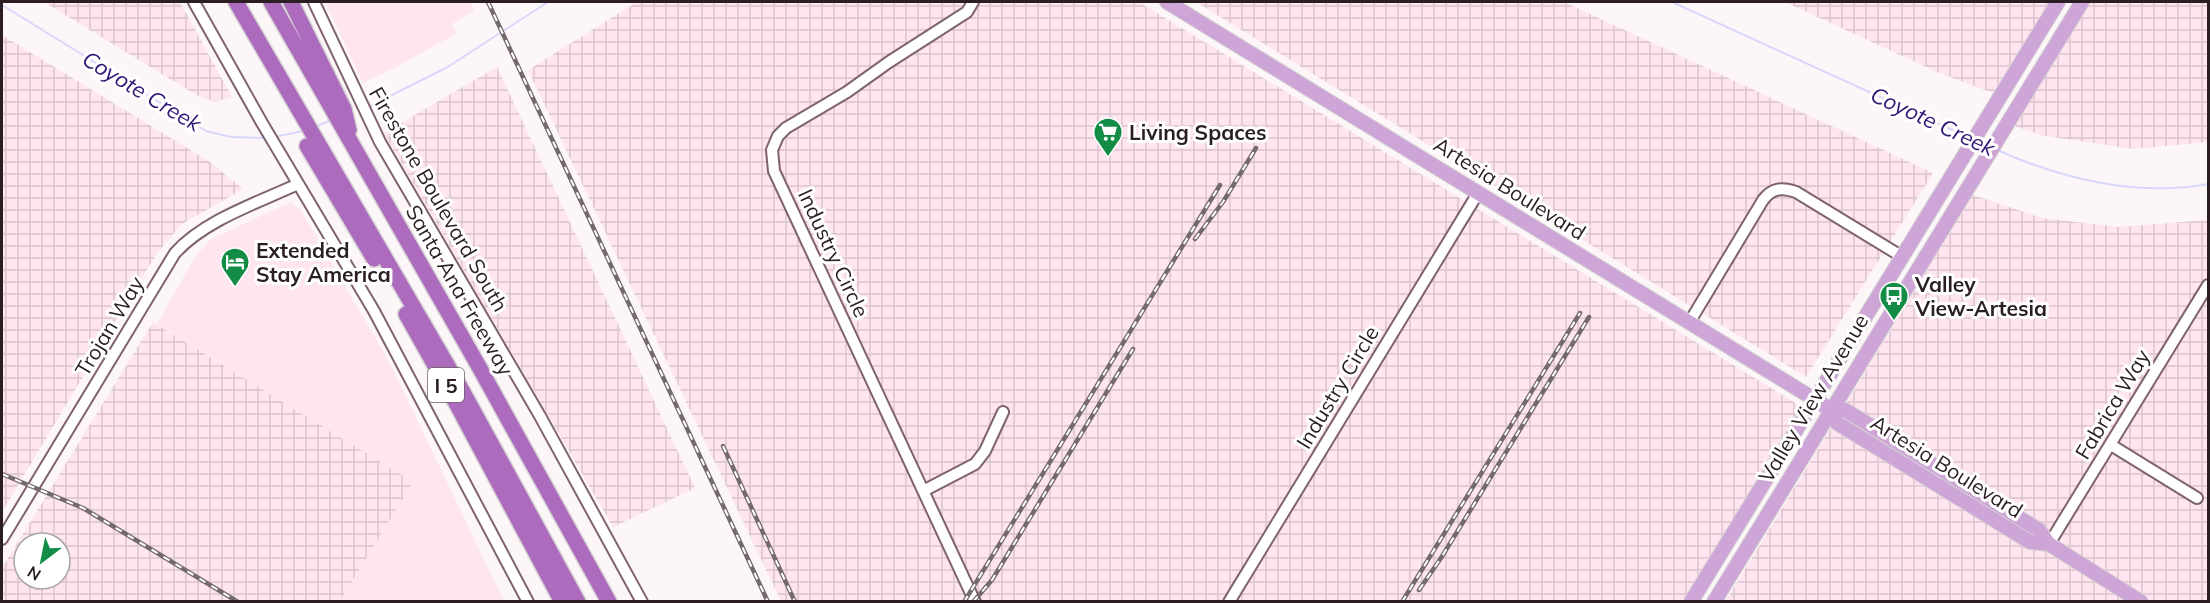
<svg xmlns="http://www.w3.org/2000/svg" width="2210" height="603" font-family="Mulish,sans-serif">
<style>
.built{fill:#fee5ef}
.industrial{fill:url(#industrial-grid);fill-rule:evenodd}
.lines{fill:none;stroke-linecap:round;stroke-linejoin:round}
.stream{stroke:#d9d8fb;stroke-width:2}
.minor-casing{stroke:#7f636f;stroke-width:14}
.major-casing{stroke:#d4d2d3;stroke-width:16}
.highway-casing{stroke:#d4d2d3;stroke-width:18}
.minor{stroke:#fff;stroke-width:10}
.major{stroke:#cda6d7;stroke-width:14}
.highway{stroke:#ac6bbd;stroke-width:15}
.rail-casing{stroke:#746a6e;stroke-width:4.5}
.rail{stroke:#fff;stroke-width:2;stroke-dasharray:7;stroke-linecap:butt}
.labels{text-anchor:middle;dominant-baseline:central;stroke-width:6;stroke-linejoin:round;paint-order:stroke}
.shield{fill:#fff;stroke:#6a6265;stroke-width:1.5}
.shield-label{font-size:20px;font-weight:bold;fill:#2a1e23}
.poi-label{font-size:21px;font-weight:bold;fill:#2a1e23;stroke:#fff;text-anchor:start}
.street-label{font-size:21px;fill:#2a1e23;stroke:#fff}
.water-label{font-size:22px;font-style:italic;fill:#321677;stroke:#fff}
</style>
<defs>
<pattern id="industrial-grid" width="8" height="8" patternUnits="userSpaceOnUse" patternTransform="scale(1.5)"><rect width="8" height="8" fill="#fee5ef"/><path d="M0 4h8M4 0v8" fill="none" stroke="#dac4cd"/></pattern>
</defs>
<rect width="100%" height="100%" fill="#fdf6f9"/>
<path class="built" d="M325,2h145l4,9 -22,13 5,9 -58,33 -36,17z
M291,202l10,8 89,153 114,238h-164l73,-119 -256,-158 38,-67 16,-18z"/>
<path class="industrial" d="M44,2h136l52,95 -17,5 -17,-6z
M637,2h502l663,405 -118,194h-903l-253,-531z
M1196,2h368l369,171 -127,204z
M1785,2h264l-56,91 -56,-21z
M2091,2h117v140l-75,7 -93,-14 -25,-9z
M2,35l208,127 33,27 -61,35 -25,29 -155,259z
M497,67l198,421 -82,39 -229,-394z
M1973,195l69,23 78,9 88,-7v381l-483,1z
M153,322l260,160 -73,119h-338v-33zM24,543h36v36h-36z"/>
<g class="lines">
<path class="stream" d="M1672,2l298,136
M2,5l204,126 25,6 34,1
M368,107l78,-39 102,-66
M314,127l18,-7
M274,137l29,-6
M1978,142l11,5
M1997,150c65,29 140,47 211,34"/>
<g class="minor-casing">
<path id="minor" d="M194,2l68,121 112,188 154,291
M314,2l66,140 160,274 102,186
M973,2l-6,10 -78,50 -42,30 -61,36 -8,8 -6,14 2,21 201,431
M1689,323l74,-123c9,-12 19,-13 33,-8l105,64
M2111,445l86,53
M925,490l50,-26 10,-13 18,-39
M2,539l173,-286c30,-33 82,-50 123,-69
M2049,544l159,-259
M1229,602l249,-409"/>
</g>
<g class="major-casing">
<path id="major" d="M1167,2l647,397 17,11 6,13 193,119 19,2
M1831,410h14l194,120 10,14 92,58
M1691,602l367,-600
M1714,602l368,-600"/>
</g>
<g class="highway-casing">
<path id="highway" d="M236,2l227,390 115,210
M271,2l207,363 131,237
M291,2l53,107 5,21
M307,146l67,113
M406,314l50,89 106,199"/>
</g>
<use href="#minor" class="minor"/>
<use href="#major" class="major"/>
<use href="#highway" class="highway"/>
<g class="rail-casing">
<path id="rail" d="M488,2l280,600
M1195,239l28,-37 33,-54
M723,446l72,156
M2,474l81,34 155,94
M1419,590l22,-32 148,-241
M964,602l256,-417
M973,602l19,-22 141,-231
M1402,602l178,-289"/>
</g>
<use href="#rail" class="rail"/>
</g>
<defs>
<g id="supermarket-pin" transform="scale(1.5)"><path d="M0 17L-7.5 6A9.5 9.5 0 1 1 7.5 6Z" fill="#138c46" stroke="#fff"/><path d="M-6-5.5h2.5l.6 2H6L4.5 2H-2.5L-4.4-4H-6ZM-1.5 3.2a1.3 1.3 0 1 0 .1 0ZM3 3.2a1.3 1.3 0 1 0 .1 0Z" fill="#fff"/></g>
<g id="hotel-pin" transform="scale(1.5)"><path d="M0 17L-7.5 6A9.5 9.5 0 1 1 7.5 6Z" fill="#138c46" stroke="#fff"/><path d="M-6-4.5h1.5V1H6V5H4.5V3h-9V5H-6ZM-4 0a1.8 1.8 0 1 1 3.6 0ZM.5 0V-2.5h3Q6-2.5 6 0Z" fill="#fff"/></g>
<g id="bus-pin" transform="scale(1.5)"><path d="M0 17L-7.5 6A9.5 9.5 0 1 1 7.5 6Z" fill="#138c46" stroke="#fff"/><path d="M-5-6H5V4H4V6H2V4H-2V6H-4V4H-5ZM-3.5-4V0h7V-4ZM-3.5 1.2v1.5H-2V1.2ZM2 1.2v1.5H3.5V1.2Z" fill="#fff"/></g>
</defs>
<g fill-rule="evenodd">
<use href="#supermarket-pin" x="1108" y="132"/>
<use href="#hotel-pin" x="235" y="262"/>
<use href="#bus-pin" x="1894" y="296"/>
</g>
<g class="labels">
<rect class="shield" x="428" y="368" width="36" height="34" rx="4.5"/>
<g class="shield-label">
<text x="446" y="385">I 5</text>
</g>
<g class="poi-label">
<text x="1129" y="132">Living Spaces</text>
<text x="256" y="250">Extended<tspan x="256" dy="24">Stay America</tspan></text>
<text x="1915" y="284">Valley<tspan x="1915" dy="24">View-Artesia</tspan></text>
</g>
<g class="street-label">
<text transform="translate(1510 188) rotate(32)">Artesia Boulevard</text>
<text transform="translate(439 199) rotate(60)">Firestone Boulevard South</text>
<text transform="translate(834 253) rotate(65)">Industry Circle</text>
<text transform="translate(460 290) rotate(60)">Santa Ana Freeway</text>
<text transform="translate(109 326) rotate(-59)">Trojan Way</text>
<text transform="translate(1337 387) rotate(-59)">Industry Circle</text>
<text transform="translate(1813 398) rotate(-59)">Valley View Avenue</text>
<text transform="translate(2112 404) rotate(-59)">Fabrica Way</text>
<text transform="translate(1947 466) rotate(32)">Artesia Boulevard</text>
</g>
<g class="water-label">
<text transform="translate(142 91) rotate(31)">Coyote Creek</text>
<text transform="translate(1933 121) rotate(25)">Coyote Creek</text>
</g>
</g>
<rect width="2210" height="603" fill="none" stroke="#2a1e23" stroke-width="6"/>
<g transform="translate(42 561) rotate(212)"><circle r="28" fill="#ffffff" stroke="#aaa5a7" stroke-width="1.5"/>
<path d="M0-4.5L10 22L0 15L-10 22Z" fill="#138c46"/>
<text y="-9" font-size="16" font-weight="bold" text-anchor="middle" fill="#2a1e23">N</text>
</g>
</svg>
